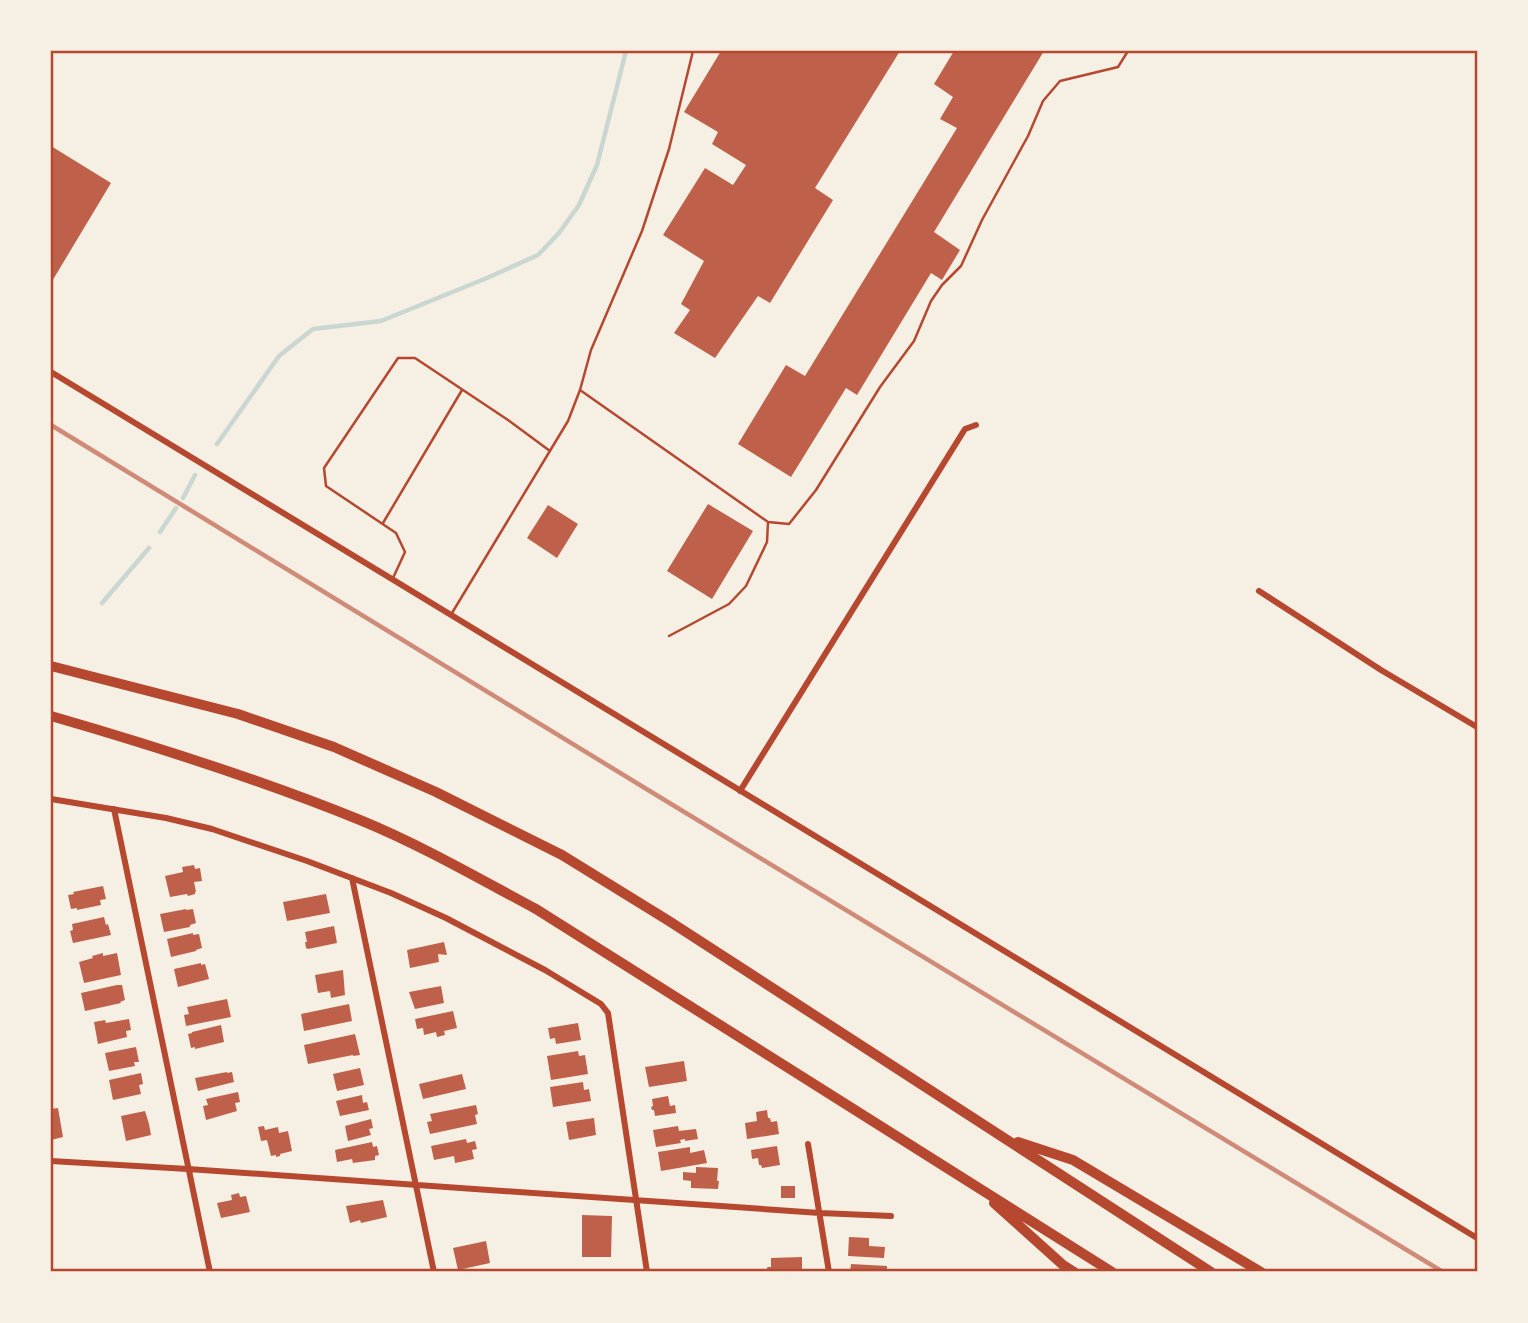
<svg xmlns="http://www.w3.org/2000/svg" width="1528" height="1323" font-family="Raleway,sans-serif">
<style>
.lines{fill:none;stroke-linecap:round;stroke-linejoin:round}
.stream{stroke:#c9d6d2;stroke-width:4.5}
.building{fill:#bf614a}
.service{stroke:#b5482f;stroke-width:2.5}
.minor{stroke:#b5482f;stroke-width:6}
.motorway{stroke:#b5482f;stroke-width:10}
.rail{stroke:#cf8b77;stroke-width:4.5}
.neatline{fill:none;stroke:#b5482f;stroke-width:2.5}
</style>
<rect width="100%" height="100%" fill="#f6efe4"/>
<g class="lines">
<path class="stream" d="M217,444l62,-88 34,-27 68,-8 106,-43 51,-23 21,-22 20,-28 18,-40 29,-114
M183,498l12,-23
M160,532l16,-24
M102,603l47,-55"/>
</g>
<path class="building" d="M721,51h179l-85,137 18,12 -63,103 -12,-7 -43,62 -41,-25 16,-23 -9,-6 23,-43 -41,-26 42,-67 28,17 13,-20 -34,-21 6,-12 -34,-20z
M954,51h90l-110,181 26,18 -18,30 -11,-7 -74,122 -11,-7 -55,89 -53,-33 48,-79 19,11 152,-248 -17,-9 13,-22 -19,-13z
M51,146l60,37 -60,100z
M708,504l45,27 -41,68 -45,-28z
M548,505l30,19 -21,34 -30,-20z
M194,865l1,4 5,-1 2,13 -8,1 2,10h-1v2l-7,2 -1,-2 -17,3 -5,-21 18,-4 -1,-5z
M103,886l3,13 -6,1 1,5 -24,5v-2l-6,1 -3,-14 6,-1 -1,-2z
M326,894l4,19 -43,8 -4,-19z
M186,909v1l7,-1 3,14 -6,2v2l-26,5 -4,-18z
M104,917l2,8 2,-1 3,11 -38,8 -3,-12 3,-1 -1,-6z
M334,926l3,17 -29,6 -2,-1 -1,-6h2l-2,-10z
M193,933v2l6,-1 3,14 -6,2v1l-25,6 -4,-18z
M444,942l3,13 -9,-1 1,8 -29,6 -3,-18z
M103,953v3l14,-3 4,22 -37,8 -5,-21 14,-4 -1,-2z
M201,963v2l4,-1 4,15 -31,8 -4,-18z
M343,970l2,25 -14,3 -1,-7 -12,2 -3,-18z
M117,985h5l3,15 -5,2 1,1 -36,8 -4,-18z
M441,986l3,17 -29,6 -6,-17z
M227,999l4,18 -45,9 -2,-11 5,-1 -2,-7z
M349,1004l3,17 -48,10 -3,-17z
M453,1011l4,17 -13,3 1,4 -8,2 -1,-5 -12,3 -1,-7 -6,1 -2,-10z
M129,1019l2,11 -5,1 1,6 -29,7 -4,-22 11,-2 1,3z
M578,1023l3,17 -25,4 -1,-6 -5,1 -2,-11z
M221,1025l3,17 -29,7v-2l-4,1 -3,-14 4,-1v-1z
M355,1034l5,21 -7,1v-1l-45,9 -4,-19z
M136,1047l3,15h-5l1,4 -26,5 -4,-18z
M578,1051l1,5 6,-1 3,19 -37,6 -4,-24z
M684,1061l3,20 -38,6 -4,-20z
M360,1068l4,17 -27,6 -4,-17z
M227,1072v1l5,-1 2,10 -36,9 -3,-13z
M141,1073l2,11 -4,1 2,9 -28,6 -4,-20z
M462,1074l4,15 -43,10 -4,-15z
M583,1082l1,8 5,-1 2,12 -38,6 -3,-20z
M238,1092l2,10 -5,1 2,8 -31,9 -3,-14 5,-1 -2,-6z
M362,1095l1,8 4,-1 2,8 -29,6 -4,-15z
M668,1096l2,10 5,-1 1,8 -21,3 -1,-6h-2l-1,-3 2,-1 -1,-7z
M476,1105l2,9 -3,1 2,9 -47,10 -3,-12 5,-1 -2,-7z
M58,1108l5,29 -12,3v-31z
M767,1110l1,8h2l1,4 6,-1 2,13 -32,5 -2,-16 12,-2 -1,-9z
M145,1111l4,13 2,11 -25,6 -5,-25z
M594,1118l2,17 -27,5 -3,-18z
M371,1119l2,9 -4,1 2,6 -23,6 -3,-15z
M264,1126l1,4 13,-3 1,6 9,-2 4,20 -12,3v2l-4,1v-2l-5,1 -4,-16 -6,1 -3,-14z
M678,1126l1,5 17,-2 2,10 -13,2v-2l-5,1 1,3 -25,4 -3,-17z
M466,1139l1,4 8,-2 2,8 -5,1 2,9 -19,4 -1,-7 -20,4 -3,-14z
M372,1142l1,5 4,-1 2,9 -4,1v4l-22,3 -1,-4 -15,3 -2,-12z
M777,1146l3,19 -18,3 -1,-3h-2l-1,-7 -6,1 -1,-9z
M690,1147v6l14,-3 3,13 -46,8 -3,-19z
M696,1167l22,1 -1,13h2l-1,8 -27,-1v-7l-8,-1v-8l13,1z
M781,1186h14v12h-14z
M239,1193l1,4 6,-1 4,16 -29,6 -4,-15 15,-3 -1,-5z
M383,1200l4,17 -26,6 -1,-3 -10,3 -4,-17z
M582,1215l30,1 -1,41h-29z
M849,1237l20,1v8l16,1 -1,11 -36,-2z
M486,1241l4,22 -32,7 -5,-22z
M802,1257v15h-34l-1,-5h4v-9z
M851,1264l36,2v6h-37z"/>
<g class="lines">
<path class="service" d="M580,390l188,132 -1,20 -21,44 -17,18 -60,32
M768,522l21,2 27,-34 64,-103 34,-46 17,-40 11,-16 19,-19 21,-46 46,-84 15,-35 17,-20 58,-14 10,-16
M383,523l79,-133
M393,578l12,-26 -9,-19 -70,-47 -2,-18 74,-110h17l93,62 42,31
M452,613l116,-192 12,-31 11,-40 51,-119 27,-82 24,-98"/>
<path class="minor" d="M51,372l1426,866
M1259,591l122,79 96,57
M740,791l225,-362 11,-4
M51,799l115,19 46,11 95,32 84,32 55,25 99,52 56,34 7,9 39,259
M114,809l96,463
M352,878l82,394
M808,1144l21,128
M51,1161l137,8 632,44 71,3"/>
<path class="motorway" d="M51,666l187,48 96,33 102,45 126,63 107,66 542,351
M51,716c104,30 208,63 309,104 61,25 118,58 176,89l576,363
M1018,1142l55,18 188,112
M994,1203l69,62 11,7"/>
<path class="rail" d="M51,425l602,368 790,479"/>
</g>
<rect width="1528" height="1323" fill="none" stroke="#f6efe4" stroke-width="105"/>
<rect x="52" y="52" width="1424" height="1218" class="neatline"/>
</svg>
